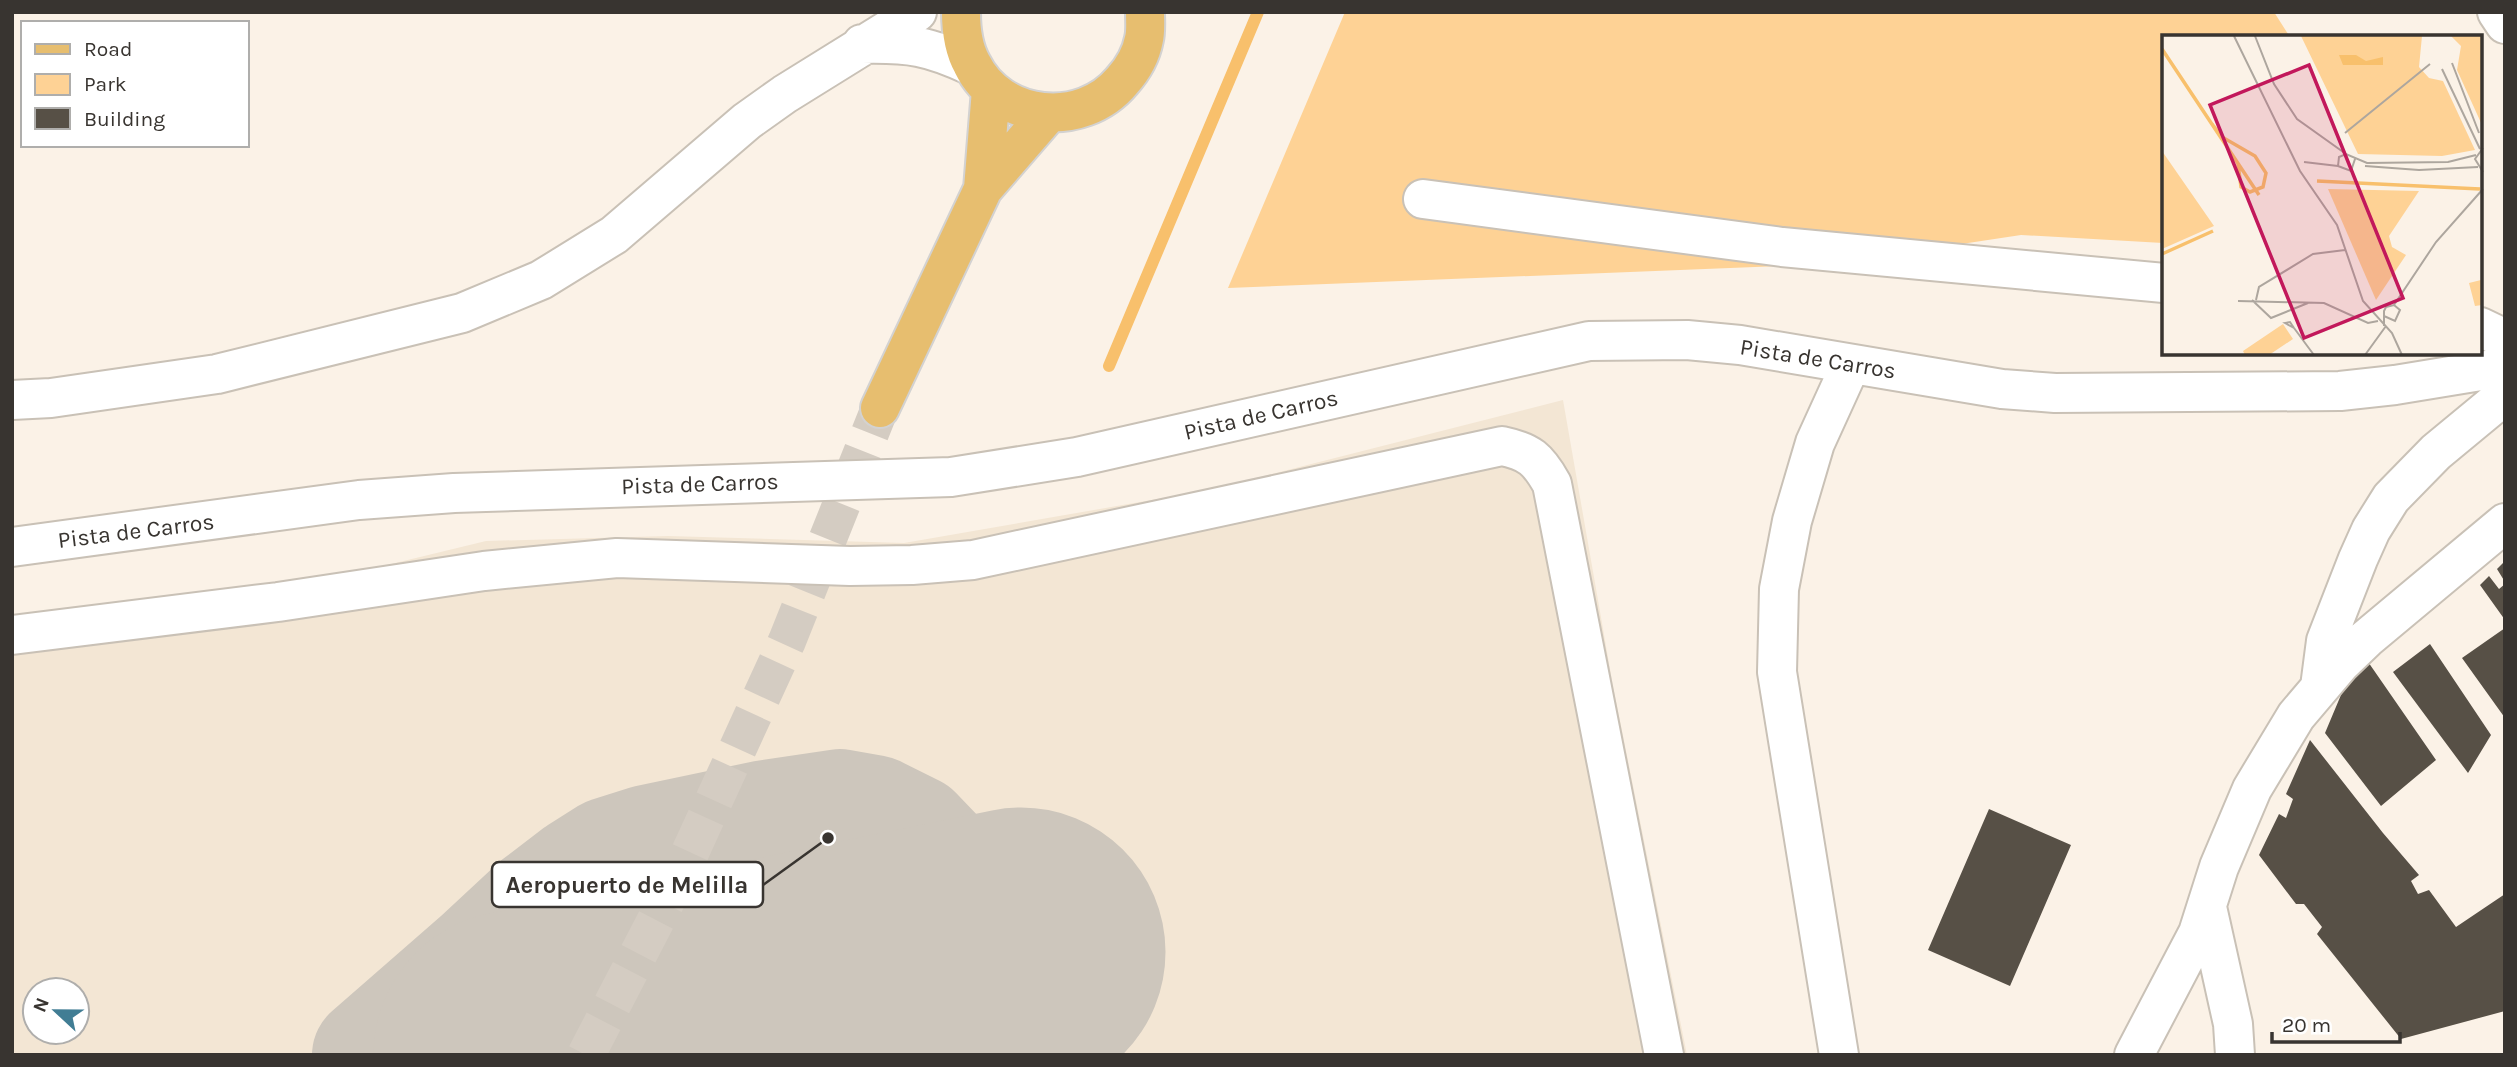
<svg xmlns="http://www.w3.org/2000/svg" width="2517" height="1067" font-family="Karla,sans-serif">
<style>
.built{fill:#f3e6d4;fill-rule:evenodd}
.green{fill:#fed295}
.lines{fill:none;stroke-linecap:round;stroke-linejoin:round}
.stream{stroke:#f8c06c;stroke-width:12}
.taxiway{stroke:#cdc6bc;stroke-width:116}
.runway{stroke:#cdc6bc;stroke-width:289}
.building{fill:#575046}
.major-tunnel{stroke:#d4ccc2;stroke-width:38;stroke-dasharray:38 19;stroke-linecap:butt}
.minor-casing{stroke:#c9c1b6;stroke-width:42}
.major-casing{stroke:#d3d2d1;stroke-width:42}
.minor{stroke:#fff;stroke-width:38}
.major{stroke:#e7be6f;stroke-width:38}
.labels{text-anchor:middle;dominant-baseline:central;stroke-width:7;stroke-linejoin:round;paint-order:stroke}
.street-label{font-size:23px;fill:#383430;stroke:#fff}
.inset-river{fill:none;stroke:#f8c06c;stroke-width:3.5}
.inset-road{fill:none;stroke:#ada69e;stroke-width:2}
.view{fill:#c2185b;fill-opacity:0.15;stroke:#c2185b;stroke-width:3.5}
.inset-edge{fill:none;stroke:#383430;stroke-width:3.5}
.leader{fill:none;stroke:#383430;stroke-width:2.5}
.callout-dot{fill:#383430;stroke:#fff;stroke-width:2.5}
.callout{fill:#fff;stroke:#383430;stroke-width:2.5}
.callout-label{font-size:24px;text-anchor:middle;font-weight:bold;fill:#383430}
</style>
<rect width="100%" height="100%" fill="#fbf2e7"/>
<path class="built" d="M1563,400l50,286 74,369h-1675v-440l342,-42 132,-32 182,-5 236,7 305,-53zM35,990h42v42h-42z"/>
<path class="green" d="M1345,12h929l16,25h-126l-1,206 -142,-8 -192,29 -601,24z"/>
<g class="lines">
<path class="stream" d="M1109,366l149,-354"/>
<path class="taxiway" d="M652,1027l25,2 52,26
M370,1055l110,-96 57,-53 42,-32 30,-19 38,-12 119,-25 74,-11 34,6 40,20 23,24 21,30 11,42 3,52 -14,38 -26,36"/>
<path class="runway" d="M518,1055l503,-103"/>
</g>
<path class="building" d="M2505,561v21l-8,-13z
M2489,576l10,13 6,-5v36l-25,-35z
M2505,628v90l-43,-60z
M2430,644l61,91 -23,38 -75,-101z
M2364,656l72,104 -55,46 -56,-73 21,-50z
M2310,740l73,93 36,42 -8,6 7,13 11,-4 27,37 49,-33v117l-104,28 -84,-105 5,-7 -18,-23h-8l-37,-49 20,-41 7,4 7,-19 -7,-5z
M1989,809l82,36 -61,141 -82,-36z"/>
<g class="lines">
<path class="major-tunnel" d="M586,1055l96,-185 105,-229 93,-233"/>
<g class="minor-casing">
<path id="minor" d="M2497,12l8,12
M862,44c48,-1 67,2 110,22
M1423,199l359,48 382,36
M2480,327l25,12
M12,400l39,-2 166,-24 245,-61 79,-33 73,-45 133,-114 38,-27 132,-82
M12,547l347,-47 95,-7 497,-16 126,-20 512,-116 98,-1 53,5 262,44 53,4 285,-2 55,-6 110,-18
M12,635l266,-33 206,-31 133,-13 233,8 62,-1 61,-5 529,-114c28,6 36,13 50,38l112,571
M2320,687l6,-46 32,-82 13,-29 20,-32 45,-46 69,-57
M2207,907l26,117 2,31
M1839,1055l-62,-383 2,-83 13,-68 23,-78 36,-79
M2134,1055l64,-122 21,-66 33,-78 44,-73 45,-53 25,-24 139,-116"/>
</g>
<g class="major-casing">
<path id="major" d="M961,12c0,18 2,36 11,52 28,57 110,65 150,17 10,-11 19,-26 22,-42 2,-8 1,-18 1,-27
M983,189l8,-99
M880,408l103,-219 65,-75"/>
</g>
<use href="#minor" class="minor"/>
<use href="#major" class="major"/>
</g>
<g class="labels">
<g class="street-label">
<text transform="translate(1818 359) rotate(9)">Pista de Carros</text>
<text transform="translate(1261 415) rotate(-13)">Pista de Carros</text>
<text transform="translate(700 484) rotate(-2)">Pista de Carros</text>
<text transform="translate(136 531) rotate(-7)">Pista de Carros</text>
</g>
</g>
<g transform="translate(2162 35)">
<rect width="320" height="320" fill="#fbf2e7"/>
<path d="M139,1h121l-3,31 10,11 14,3 32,69 -33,6 -84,-2zM289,1h31v89l-25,-55 4,-24zM0,116l52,75 -52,23zM166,154l91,2 -30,45 3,11 14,8 -30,45zM319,245l1,25 -7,1 -6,-23zM121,289l10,15 -24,16h-24l-2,-4z" fill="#fed295"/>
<path d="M177,20h17l10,6 17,-4v8h-40z" fill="#f8c06c"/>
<path class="inset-river" d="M0,14l97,146M50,89l10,13 33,19 11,17 -3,14 -13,5 -9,-5 -3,-23M155,146l163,8M0,219l51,-23"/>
<path class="inset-road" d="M72,1l66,135 37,54 26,76 29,32 10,22M93,1l19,48 23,35 49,35M290,28l27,70M280,34l38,80M183,98l85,-69M321,113l-8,11 8,13M193,124l-4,12 -13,-5 1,-9 7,-3 21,9 81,-1 28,-7M142,127l34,4M203,131l54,4 59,-3M90,265l19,18 37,-15M94,265l3,-13 54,-33 32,-4M76,266l86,2 44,20 10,-2M232,270l42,-63 47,-53M222,291v-15l2,-4 8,-2 6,5 -5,11 -11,-5M132,293l-9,-5 5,-1 4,6 3,4 11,15 6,8M203,320l21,-29"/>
<path class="view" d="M147,30l94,233 -99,40 -94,-233z"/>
<rect width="320" height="320" class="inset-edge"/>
</g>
<path class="leader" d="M828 838L763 885"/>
<circle class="callout-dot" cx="828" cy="838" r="7"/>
<rect class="callout" x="492" y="862" width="271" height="45" rx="7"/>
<g class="callout-label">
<text x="627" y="893">Aeropuerto de Melilla</text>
</g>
<rect width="2517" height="1067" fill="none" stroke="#383430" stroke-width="28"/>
<rect x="21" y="21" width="228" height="126" fill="#ffffff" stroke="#afaeac" stroke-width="2"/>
<rect x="35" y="44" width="35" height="10" fill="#e7be6f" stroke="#afaeac" stroke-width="2"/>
<text x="84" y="56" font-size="21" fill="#383430">Road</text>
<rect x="35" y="74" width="35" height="21" fill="#fed295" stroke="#afaeac" stroke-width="2"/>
<text x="84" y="91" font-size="21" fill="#383430">Park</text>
<rect x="35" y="108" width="35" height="21" fill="#575046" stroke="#afaeac" stroke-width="2"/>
<text x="84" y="126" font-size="21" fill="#383430">Building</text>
<g transform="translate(56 1011) rotate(292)"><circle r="33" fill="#ffffff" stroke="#afaeac" stroke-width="2"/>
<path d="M0-5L12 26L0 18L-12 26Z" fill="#417d94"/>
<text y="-10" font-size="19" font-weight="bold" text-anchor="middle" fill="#383430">N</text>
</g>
<path d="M2272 1032v10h128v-10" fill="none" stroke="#383430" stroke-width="3.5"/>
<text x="2282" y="1032" font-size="21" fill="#383430" stroke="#ffffff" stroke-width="5" paint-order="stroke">20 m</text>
</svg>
